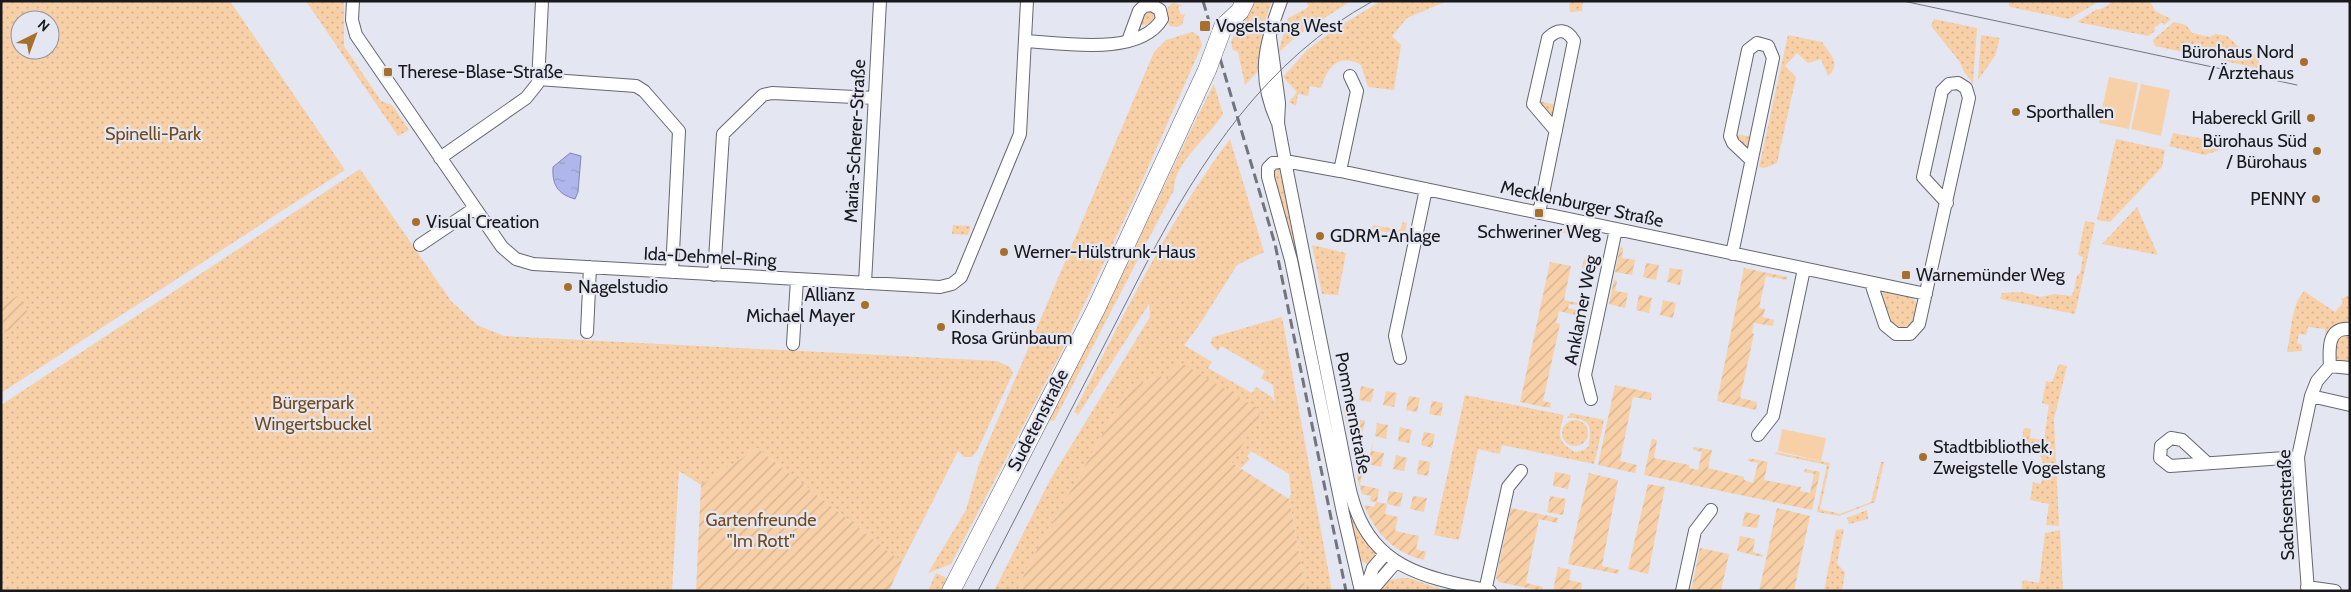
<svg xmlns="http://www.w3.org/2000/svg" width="2351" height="592" font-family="Cabin,sans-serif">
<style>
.grass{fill:url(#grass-dots);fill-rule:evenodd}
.garden{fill:url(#garden-furrows)}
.pitch{fill:#f7d0a7}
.water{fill:url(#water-ripples);stroke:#8187ae}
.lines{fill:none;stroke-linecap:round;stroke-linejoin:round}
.minor-casing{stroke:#656771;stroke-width:14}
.secondary-casing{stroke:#656771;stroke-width:19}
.minor{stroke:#fff;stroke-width:12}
.secondary{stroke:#fff;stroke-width:18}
.tram{stroke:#73747c;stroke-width:1}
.rail{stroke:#73747c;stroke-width:3;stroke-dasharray:10 5;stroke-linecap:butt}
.secondary-bridge-casing{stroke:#656771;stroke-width:19;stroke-linecap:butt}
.secondary-bridge{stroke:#fff;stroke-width:18}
.poi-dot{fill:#a76f2c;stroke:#e4e6f2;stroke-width:2}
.labels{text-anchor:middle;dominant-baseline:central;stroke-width:4.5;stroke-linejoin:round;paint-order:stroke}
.poi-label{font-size:18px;fill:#18191d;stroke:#e4e6f2;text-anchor:start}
.park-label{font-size:18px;fill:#744a18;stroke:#e4e6f2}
.street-label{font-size:18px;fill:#18191d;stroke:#e4e6f2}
</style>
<defs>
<pattern id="grass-dots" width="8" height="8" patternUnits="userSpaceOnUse" patternTransform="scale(1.25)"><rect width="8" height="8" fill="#f7d0a7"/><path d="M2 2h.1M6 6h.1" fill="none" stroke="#d3b28f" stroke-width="1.8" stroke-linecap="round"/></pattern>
<pattern id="garden-furrows" width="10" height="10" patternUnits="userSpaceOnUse" patternTransform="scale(1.25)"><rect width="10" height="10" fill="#f7d0a7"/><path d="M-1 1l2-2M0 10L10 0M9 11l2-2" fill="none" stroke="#d3b28f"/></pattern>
<pattern id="water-ripples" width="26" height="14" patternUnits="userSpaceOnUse" patternTransform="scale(1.25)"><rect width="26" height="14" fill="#aeb6ec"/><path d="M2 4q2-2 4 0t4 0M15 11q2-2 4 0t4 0" fill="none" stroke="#959cca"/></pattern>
</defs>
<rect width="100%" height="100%" fill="#e4e6f2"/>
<path class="grass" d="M1,1h229l115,169 -344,223zM20,20h30v30h-30z
M306,1h38v45l37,55 11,4 17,25 -11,6z
M1249,1h23l-10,29 -1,38 -16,17 -7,-33 -5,-2 -2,-8z
M1306,1h45l-53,34 -20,18 10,-35 21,-11z
M1381,1h66l-40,17 -15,18 9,9 -7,45 -26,-3 -7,-22c-22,-13 -34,3 -40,23l-11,-2 -2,10 -10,-2 -2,12 -7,-4 8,-10 -14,-15 24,-27 31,-23z
M1569,1h14l-1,10 -12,1z
M2008,1h92l-31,18 -59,-12z
M2109,1h41l5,10 16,8 -7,6 -2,-3 -8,6 1,3 -7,5 -71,-14 20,-13 2,1 11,-6z
M1173,3l9,2 -4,2 3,8 4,-1 -3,11 -5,2 -7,-1 -3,-5 1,-14z
M1154,11l2,7 -6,6 -8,1 -1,-3 4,-10z
M1934,19l43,9 -4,55 -9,-11 -4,-10 -29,-36z
M2174,22l12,3 6,8 17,4 7,-3 11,2 12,11 13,4 7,9 -2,8 -102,-22 -2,-6z
M1192,32l7,4 3,9 -67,152 -73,154 -111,213 -23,9 38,-63 13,-46 175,-412 12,-12z
M1788,35l34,7c8,12 20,22 6,34l-7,-17 -13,4 -11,-10 -12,13 11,11 -19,86 -13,5 -5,-1z
M1981,35l19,3 -5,18 -17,24z
M1214,84l9,30c-13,22 -50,49 -49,76l-120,231 -8,-1c34,-65 69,-130 100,-196 23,-47 44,-94 68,-140z
M1540,101l16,4 -2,10 -6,1z
M2173,133l51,10 -4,7 -16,5 -35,-9z
M1735,134l17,3 -2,11 -7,-1 -8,-8z
M1230,139l34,113 -27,13 -39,62 -14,18 28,17 -4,6 44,25 4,-6 16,10 3,7 -2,-19 -12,-7 4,-7 -44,-25 -3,5 -8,-8 3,-6 69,-20 50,274h-26l-17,-93 2,-4 -2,-20 -38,-23 -4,6 3,2 -9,9 -9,-5 -65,-83 -7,-4 -31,12 -100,176 -12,27h-23l56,-111 100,-163 -1,-13 -71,111 -4,-3c48,-93 93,-189 156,-273z
M2116,139l49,11 -3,17 -52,55 -13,-2z
M1278,165l25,104 53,252 21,34 -8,10 -9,-5 -16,-63 -71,-321 1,-8z
M360,169l91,132 26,24 27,11 493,25 13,6 3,6 -36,78 -5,6h-8l-6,-6 -56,111 -145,-114 -56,37 -22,-14 -7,120h-671v-186z
M2137,207l21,48 -56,-11z
M2085,221l10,2 -20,91 -75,-15 2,-6 19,-1 20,5 14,-3 16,2 3,-5 3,-16 3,-1 3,-17 -5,-2z
M1403,222l4,1 -3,13 -32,-7 1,-4 27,5z
M953,225l18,1 -3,9 -16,-1z
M1557,228l39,8 2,4 -42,-9z
M1312,245l34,8 -8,42 -16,-1z
M1591,258l5,1 -2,12 -12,-3 2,-9 6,1z
M1885,291l27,6c13,14 1,30 -14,32l-8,-6 -9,-28z
M2304,291l31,21 8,-9 -2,-4 9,-4v26l-19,7 -6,8v-7l-17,-2 -2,8 -7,-1 -2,9 5,2v6l-15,1c4,-18 4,-47 17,-61z
M2350,333v30l-13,3 -6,-13c3,-11 6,-18 19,-20z
M2059,364l8,2 -13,53 5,107 -13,-1 3,-21 -19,-4 3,-18 8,2 3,-18 -6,-16 -12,-2 -5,-5 3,-15 7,1 -1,9 14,2 5,-35 -7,-2 4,-22 6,1z
M1465,395l99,20c-5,20 -9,25 11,37l9,-2 5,-4c-1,-4 1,-7 1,-12 1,-15 -12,-16 -23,-16l4,-5 33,7 -7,32 -4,-1 4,2 -3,11 -92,-19 -2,9 -22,-5 -19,91 -25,-5z
M1562 433a13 13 0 1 1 26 0a13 13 0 1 1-26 0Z
M1776,452l54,11 -10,46 20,5 31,-12 10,-40h3l-9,40 -36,14 -22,-4 10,-47 -52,-11z
M1867,510l1,9 -19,5 -2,-6z
M1844,529l-7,34 8,10 -3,18h-18l12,-61z
M2060,530l3,61h-42l2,-11 16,3 6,-50z
M936,573l11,5 -6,13h-13z
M1401,578h8l37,13h-70l11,-10z"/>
<path class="garden" d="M1620,247l3,1 -1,10 13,2 -3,15 -17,-3z
M1550,262l21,4 -7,34 14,3v2l-9,-1 -1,4 9,2 -1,5 -17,-4 -3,12 4,1 -17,77 8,2 -1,5 -30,-6z
M1646,263l13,2 -3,15 -13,-3z
M1670,268l13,2 -3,15 -13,-3z
M1744,268l43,9v3l-21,-4 -7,32 6,1 -2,8 11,3 -1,6 -19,-3 -2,10 2,1 -14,64 17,4 -1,8 -39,-9z
M1614,280l3,1 -2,10 13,2 -3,15 -16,-4z
M1639,295l13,3 -3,15 -13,-3z
M17,296l13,19 -29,20v-29z
M1663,300l13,3 -3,15 -13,-3z
M1178,361l84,50 -30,52 57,36 17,92h-289l12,-27 100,-176 31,-12 7,4z
M1615,385l37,8 -1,7 -18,-3 -13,64 17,4 -2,8 -37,-8z
M1361,386l13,3 -3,13 -12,-2z
M1386,391l11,2 -3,14 -11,-2z
M1409,396l11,2 -3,14 -11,-2z
M1432,401l11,2 -2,13 -12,-2z
M1343,407l12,2 -1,9 11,3 -3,13 -14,-3z
M1377,423l11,2 -2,14 -11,-3z
M1400,427l12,3 -3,13 -11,-2z
M1424,432l11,2 -3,14 -11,-3z
M1652,439l5,1 -3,18 35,7v3l9,2 4,-18 -9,-2v-3l19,3 -4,18 36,9v3l9,3 5,-20 -10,-2 1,-3 19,4 -4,18 37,7 -1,4 10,2 4,-19 -10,-2 1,-3 15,3 -8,38 -168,-35z
M1373,441l-1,10 12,2 -3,14 -13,-3z
M757,448l145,114 -13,29h-193l5,-106z
M1396,455l11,3 -3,13 -11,-2z
M1419,460l11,2 -2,14 -11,-2z
M1555,472l16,3 -3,14 -15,-3z
M1356,473l6,1 -2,11 19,4 -2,13 10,2 2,-13 14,2 -3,14 -13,-3 -2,10 13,3 -3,14 24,5 -3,13 10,3 -2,8c-31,-8 -48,-26 -60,-55l10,2 2,-5 -6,-1 1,-5 -9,-2z
M1589,473l29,7 -16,86 17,4 -1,4 -50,-10z
M1648,484l17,3 -17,87 -20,-5z
M1413,496l14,2 -3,14 -14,-3z
M1550,496l16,3 -3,16 -16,-3z
M1511,508l47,10 -1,5 -18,-4 -13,64 17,4 -1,4 -43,-9 -3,-4z
M1777,508l33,8 -16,75h-35z
M1745,512l15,3 -3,13 -15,-2z
M1740,536l15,3 -2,13 10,3 -1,2 -25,-6z
M1700,548l29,6 -8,37h-30z
M1558,567l13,3 -2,10 13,3 -1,8h-28z"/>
<path class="pitch" d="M2109,77l29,6 -9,46 -30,-6z
M2141,84l29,6 -9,46 -30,-7z
M1782,429l44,9 -5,23 -43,-10z"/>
<path class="water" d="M570,153l11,3 -3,36 -3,7c-18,-5 -23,-15 -22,-32z"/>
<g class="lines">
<g class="minor-casing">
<path id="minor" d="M353,1l-1,19 4,15 146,212 14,12 17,5 407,23 12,-3 9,-7 59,-143 7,-133
M1270,37l9,66 -1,20 7,38 60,303c2,12 4,25 8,37 20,69 76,77 137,90
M1025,41c38,2 114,16 137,-22l-2,-9 -8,-5 -8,1 -5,5 -11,30
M538,79l98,7 8,5 35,40 -7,141
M1277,121c-20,-45 -13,-75 4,-120
M440,158l86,-60 12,-15 4,-82
M1340,171l17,-80 -7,-15
M1539,213l35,-172c-7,-12 -16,-13 -26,-3l-15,66 23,27
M420,245l55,-37
M1732,254l41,-196 -5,-12 -11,-3 -9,7 -18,86 3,7 18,17
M714,275l9,-141 40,-39 9,-2 103,5
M865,283l15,-282
M1871,283l14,42 11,9h14l9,-10 50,-226 -3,-10 -8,-5 -9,1 -7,7 -19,86 24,26
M587,332l3,-65
M793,344l4,-65
M1400,358l-5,-22 31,-147
M2330,366l20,2
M2311,396l39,9
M1591,399l-6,-24 31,-146
M1758,435l15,-19 31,-147
M2207,463l-25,-23 -11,-2 -10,8 -1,12 10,8 128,-9
M2307,587l28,4
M1361,591l-18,-78 -52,-253 -23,-83v-9l5,-5 12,-2 55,10 586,123
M1365,591l8,-23 12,-14
M1371,591l25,-29
M1485,591l23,-104 13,-16
M1682,591l13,-60 16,-21
M2308,591l-10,-134 13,-61 6,-15 13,-15c-1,-16 -3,-39 20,-37"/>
</g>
<g class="secondary-casing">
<path id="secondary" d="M1223,27l17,-16 5,-10
M951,591l144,-280 112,-241"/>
</g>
<use href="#minor" class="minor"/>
<use href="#secondary" class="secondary"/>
<path class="tram" d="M1903,1l394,84
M978,591l168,-327c55,-104 120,-205 227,-263"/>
<path class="rail" d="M1203,1l72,243 71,347"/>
<g class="secondary-bridge-casing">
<path id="secondary-bridge" d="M1207,70l16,-43"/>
</g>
<use href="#secondary-bridge" class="secondary-bridge"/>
</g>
<g class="poi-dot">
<rect x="1199" y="20" width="12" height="12" rx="2.5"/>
<circle cx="2304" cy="62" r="5"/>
<rect x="383" y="67" width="10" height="10" rx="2.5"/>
<circle cx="2016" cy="112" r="5"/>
<circle cx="2311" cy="118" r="5"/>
<circle cx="2317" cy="151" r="5"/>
<circle cx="2316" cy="199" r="5"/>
<rect x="1534" y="208" width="10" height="10" rx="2.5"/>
<circle cx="416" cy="222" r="5"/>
<circle cx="1320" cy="236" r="5"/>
<circle cx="1004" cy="252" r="5"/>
<rect x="1901" y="270" width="10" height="10" rx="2.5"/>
<circle cx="568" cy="287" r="5"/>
<circle cx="865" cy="305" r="5"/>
<circle cx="941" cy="327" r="5"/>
<circle cx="1923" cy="457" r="5"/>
</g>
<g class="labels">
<g class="poi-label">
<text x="1216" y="26">Vogelstang West</text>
<text x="2294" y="52" text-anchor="end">Bürohaus Nord<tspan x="2294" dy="21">/ Ärztehaus</tspan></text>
<text x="398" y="72">Therese-Blase-Straße</text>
<text x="2026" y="112">Sporthallen</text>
<text x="2301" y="118" text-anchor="end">Habereckl Grill</text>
<text x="2307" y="141" text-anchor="end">Bürohaus Süd<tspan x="2307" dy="21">/ Bürohaus</tspan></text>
<text x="2306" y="199" text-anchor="end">PENNY</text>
<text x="426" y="222">Visual Creation</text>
<text x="1539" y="232" text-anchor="middle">Schweriner Weg</text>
<text x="1330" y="236">GDRM-Anlage</text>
<text x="1014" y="252">Werner-Hülstrunk-Haus</text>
<text x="1916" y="275">Warnemünder Weg</text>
<text x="578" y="287">Nagelstudio</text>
<text x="855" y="295" text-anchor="end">Allianz<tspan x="855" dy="21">Michael Mayer</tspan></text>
<text x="951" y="317">Kinderhaus<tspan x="951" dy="21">Rosa Grünbaum</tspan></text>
<text x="1933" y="447">Stadtbibliothek,<tspan x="1933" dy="21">Zweigstelle Vogelstang</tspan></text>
</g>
<g class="park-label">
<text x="153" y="134">Spinelli-Park</text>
<text x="313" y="403">Bürgerpark<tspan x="313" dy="21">Wingertsbuckel</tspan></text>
<text x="761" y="520">Gartenfreunde<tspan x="761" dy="21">"Im Rott"</tspan></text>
</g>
<g class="street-label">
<text transform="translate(855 141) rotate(-87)">Maria-Scherer-Straße</text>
<text transform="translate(1582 204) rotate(12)">Mecklenburger Straße</text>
<text transform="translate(710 257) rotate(3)">Ida-Dehmel-Ring</text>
<text transform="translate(1581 310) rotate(-79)">Anklamer Weg</text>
<text transform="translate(1353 413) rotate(79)">Pommernstraße</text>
<text transform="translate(1038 420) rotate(-63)">Sudetenstraße</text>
<text transform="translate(2286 505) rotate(-92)">Sachsenstraße</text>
</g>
</g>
<rect width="2351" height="592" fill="none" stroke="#18191d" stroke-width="5"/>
<g transform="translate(35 35) rotate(42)"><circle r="24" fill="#e4e6f2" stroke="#92949d"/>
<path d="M0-4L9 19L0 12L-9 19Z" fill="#a76f2c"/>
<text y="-8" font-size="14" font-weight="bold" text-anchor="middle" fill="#18191d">N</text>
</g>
</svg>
